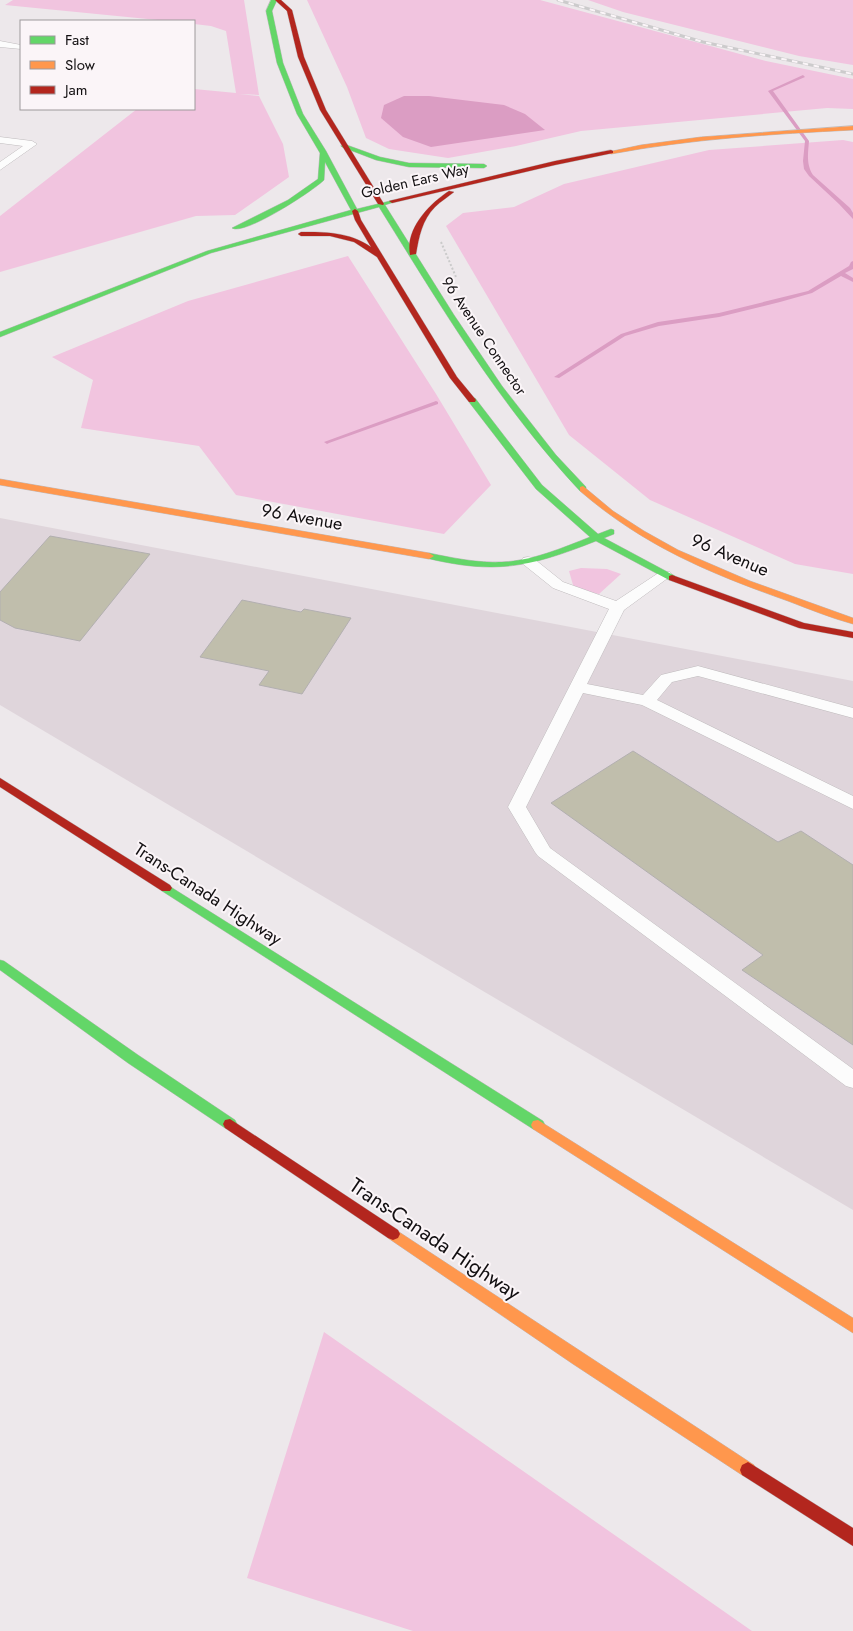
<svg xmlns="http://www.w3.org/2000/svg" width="853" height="1631" font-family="Jost,sans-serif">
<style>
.built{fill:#dfd5db}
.green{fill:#f1c4df}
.water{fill:#db9dc3}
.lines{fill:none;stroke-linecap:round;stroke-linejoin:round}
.stream{fill:#db9dc3;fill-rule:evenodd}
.building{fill:#c0beac;stroke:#b2afb0}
.lane-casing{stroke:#bfbbbd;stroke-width:1}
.fast-casing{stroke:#bfbbbd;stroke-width:1}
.slow-casing{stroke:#bfbbbd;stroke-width:1}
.jam-casing{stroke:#bfbbbd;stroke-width:1}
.path{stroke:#cacaca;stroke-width:2;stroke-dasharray:2 2;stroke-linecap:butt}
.lane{fill:#fcfcfc;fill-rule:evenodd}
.fast{fill:#63d668;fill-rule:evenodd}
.slow{fill:#ff974d;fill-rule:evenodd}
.jam{fill:#b3261e;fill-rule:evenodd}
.rail-casing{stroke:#cccbcc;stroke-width:3}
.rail{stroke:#fbf5f8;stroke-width:2;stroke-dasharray:5.5;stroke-linecap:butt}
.labels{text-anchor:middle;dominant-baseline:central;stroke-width:4;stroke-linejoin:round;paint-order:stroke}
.far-street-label{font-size:15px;fill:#120f11;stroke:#fbf5f8}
.street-label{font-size:18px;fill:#120f11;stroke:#fbf5f8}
.near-street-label{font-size:21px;fill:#120f11;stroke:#fbf5f8}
</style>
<rect width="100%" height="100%" fill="#ede8eb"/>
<path class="built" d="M0,518l853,163v529l-853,-505z"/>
<path class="green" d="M13,0h231l15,95 -20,-1 20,2 24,48 6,33 -54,38 -39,1 -196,56v-56l137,-107h57v-20l42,4 -10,-62 -15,-5 -17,-2v-3h-26l-163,-16z
M307,0h233l226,61 87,18v30l-26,-1 -246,23 -65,15 -68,12 -59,-9 -23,-11 -19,-51z
M588,0h265v65l-54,-9 -176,-44z
M843,140l10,2v432l-58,-10 -145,-64 -81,-65 -123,-209 17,-13 51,-6 50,-23 145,-34z
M348,256l88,138 55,91 -47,49 -208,-39 -37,-49 -118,-18 12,-48 -41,-23 136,-56z
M581,568l26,1 14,5 -22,20 -22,-4 -4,-5 -4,-14z
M324,1332l428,299h-339l-166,-53z"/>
<path class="water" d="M404,96h25l75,9 21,9 20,16 -114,17 -28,-10 -22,-19 3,-13z"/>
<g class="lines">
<path class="stream" d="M803,75l2,2 -32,14 36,50c-1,13 -3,23 4,34l37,33 3,5v6l-14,-15 -30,-28 -5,-7 -1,-8 2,-20 -37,-50z
M853,261v8l-8,4 8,5v4l-12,-6 -29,17 -32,9 -61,15 -60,9 -34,10 -66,42 -5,-1 67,-43 37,-12 61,-9 89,-22 41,-25 2,-4z
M436,401l2,1v2l-109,39 -2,1 -3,-2z"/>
</g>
<path class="building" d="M50,536l100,18 -70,87 -65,-13 -15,-8v-28z
M242,600l59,12 3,-3 47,9 -49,76 -43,-9 10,-14 -69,-14z
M633,751l145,91 23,-11 52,34v180l-111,-75 21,-15 -212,-152z"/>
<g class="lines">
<g class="lane-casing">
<path id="lane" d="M0,41l21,4v4l-21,-2z
M0,137l32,4 5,3 -37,26v-8l23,-16 -23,-3z
M528,557l5,1 30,24 53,19 44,-29h10l2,3 -48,35 -37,74 56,11 18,-20 37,-9 155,42v10l-155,-42 -26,6 -15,18 196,96v13l-211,-104 -59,-12 -57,114 24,41 303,221v19l-7,-2 -308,-230 -3,-4 -27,-45 101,-198 -56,-21 -30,-24 -2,-3 2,-3z"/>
</g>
<g class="fast-casing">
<path id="fast" d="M271,0h6l-5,11 11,52 20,51 23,37 31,58 37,-9v2l-9,3 69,110 48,71 54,69 30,32v4h-6c-82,-88 -138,-183 -201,-284l-168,46 -211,84v-5l207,-81 144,-41 -26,-48 -1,18c-11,11 -80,56 -92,48l56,-28 30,-21 2,-26 -23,-39 -20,-51 -11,-52z
M344,144l36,13 29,6 75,1 3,2 -3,2 -75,-1 -33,-7 -34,-13 -1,-1z
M469,398h6l67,87 56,49 13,-5 3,1v4l-10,4 71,38v4h-6l-73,-39c-66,26 -100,34 -170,17l-2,-2 5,-3c24,5 48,10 73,9 30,-1 60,-14 88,-25l-54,-48 -67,-87z
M166,884l377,237 2,4 -2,4 -5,1 -5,-1 -371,-238 -2,-3z
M0,960l4,1 134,94 97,65 2,4 -2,4 -5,1 -5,-1 -97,-65 -128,-93z"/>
</g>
<g class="slow-casing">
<path id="slow" d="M853,126v4c-81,4 -162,9 -242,24l-3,-2 33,-7 60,-8z
M0,479l429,74 5,3 -5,3 -429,-74z
M583,486l30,25 31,20 34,19 72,31 103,37v6c-22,-6 -44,-15 -65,-23 -79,-28 -144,-55 -208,-110v-4z
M538,1120l315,198v15l-320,-204 -2,-4 2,-4z
M393,1228l361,237 2,5 -2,5 -6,3 -6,-3 -169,-111 -185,-126 -2,-4 2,-4z"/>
</g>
<g class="jam-casing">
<path id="jam" d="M275,0h6l11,10 12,47 22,53 58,94 -1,1 -5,-1 -58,-94 -22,-53 -11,-46z
M611,150l2,1v2l-58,12 -163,38 -3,-2 166,-40z
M449,191l5,1c-6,5 -13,9 -19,15 -13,13 -16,30 -19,47l-6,1c-5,-26 19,-51 39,-64z
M355,209l3,2 3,9 96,157 19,23 -1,2h-6l-19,-24 -73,-121 -23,-15 -24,-6h-29l-3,-2 3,-2c25,0 48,0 70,15l-16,-27 -3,-9z
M672,575l132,48 49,9v6l-54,-10 -130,-48v-4z
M0,778l170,107 2,3 -2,3h-8l-162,-104z
M230,1119l168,111 2,4 -2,4 -5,2 -5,-2 -163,-110 -2,-4 2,-4z
M748,1462l105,66v18l-111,-71 -2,-5 2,-5z"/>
</g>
<path class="path" d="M441,242l15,35"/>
<use href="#lane" class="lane"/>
<use href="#fast" class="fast"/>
<use href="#slow" class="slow"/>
<use href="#jam" class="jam"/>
<g class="rail-casing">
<path id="rail" d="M558,0l145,42 150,32"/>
</g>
<use href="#rail" class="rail"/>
</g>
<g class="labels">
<g class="far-street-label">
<text transform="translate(415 181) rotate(-13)">Golden Ears Way</text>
<text transform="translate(484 336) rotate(56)">96 Avenue Connector</text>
</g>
<g class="street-label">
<text transform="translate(302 517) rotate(10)">96 Avenue</text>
<text transform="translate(730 555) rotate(23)">96 Avenue</text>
<text transform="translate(208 894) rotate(33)">Trans-Canada Highway</text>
</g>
<g class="near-street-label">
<text transform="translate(435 1239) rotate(34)">Trans-Canada Highway</text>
</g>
</g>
<rect x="20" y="20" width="175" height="90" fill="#fbf5f8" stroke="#9e999c"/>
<rect x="30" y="36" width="25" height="8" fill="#63d668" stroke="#9e999c"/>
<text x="65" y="45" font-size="15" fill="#120f11">Fast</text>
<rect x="30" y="61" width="25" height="8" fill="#ff974d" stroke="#9e999c"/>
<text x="65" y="70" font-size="15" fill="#120f11">Slow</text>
<rect x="30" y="86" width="25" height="8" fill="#b3261e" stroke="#9e999c"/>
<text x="65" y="95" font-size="15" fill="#120f11">Jam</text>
</svg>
